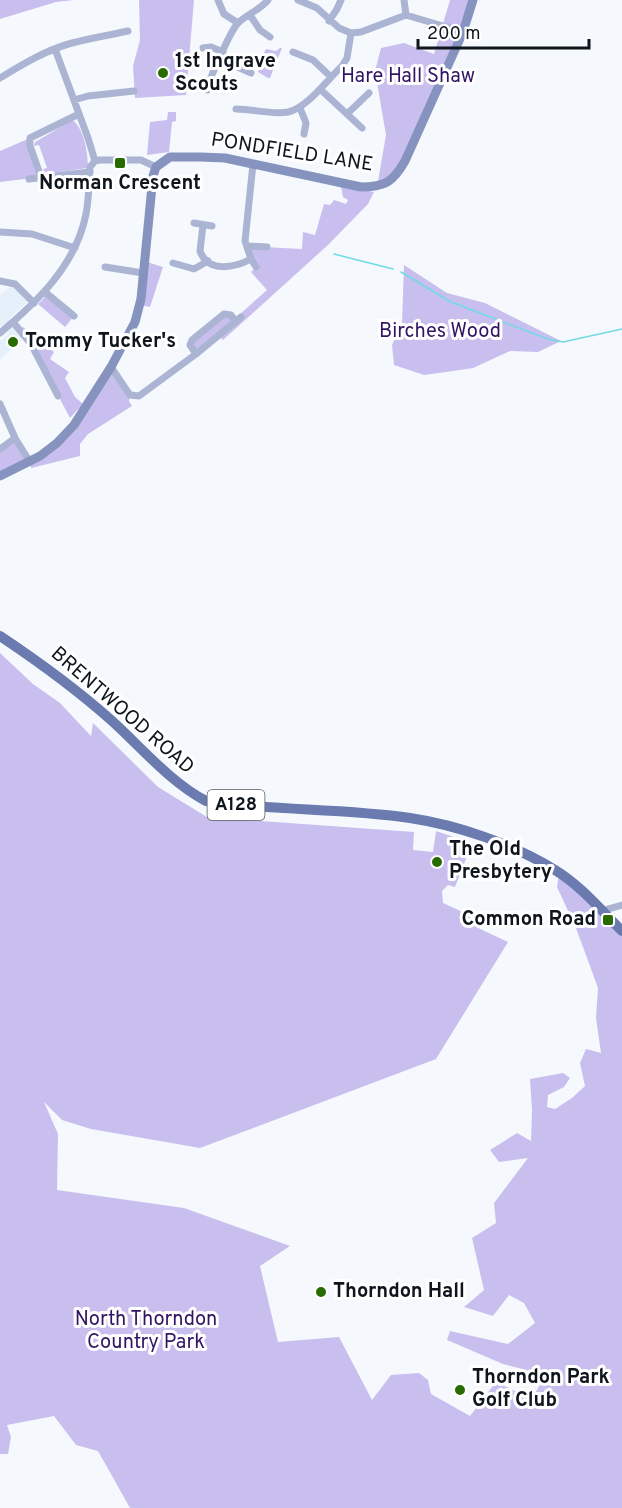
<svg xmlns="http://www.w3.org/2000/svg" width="622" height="1508" font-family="Overpass,sans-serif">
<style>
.built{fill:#e5f0fa}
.green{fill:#c8bfef}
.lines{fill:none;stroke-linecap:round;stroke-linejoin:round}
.stream{stroke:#71dae5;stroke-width:1.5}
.street{stroke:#abb4d2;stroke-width:7}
.secondary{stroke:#8593be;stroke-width:9}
.primary{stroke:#6b7aaf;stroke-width:10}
.poi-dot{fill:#286b01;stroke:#fff;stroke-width:2}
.labels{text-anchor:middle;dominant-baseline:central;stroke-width:6;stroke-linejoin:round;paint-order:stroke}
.shield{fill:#fff;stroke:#565b60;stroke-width:1.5}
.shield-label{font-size:18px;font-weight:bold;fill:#0e151c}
.poi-label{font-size:20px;font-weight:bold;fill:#0e151c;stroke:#fff;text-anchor:start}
.park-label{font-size:20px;fill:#311463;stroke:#fff}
.street-label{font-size:20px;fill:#0e151c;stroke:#fff}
</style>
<rect width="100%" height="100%" fill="#f5f9fd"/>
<path class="built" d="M14,286l14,12 -1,4 -18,17 13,18 -1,4 -21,18v-18l9,-8 -9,-8v-30l5,-5z"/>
<path class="green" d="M0,0h74l-18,2 -56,17z
M139,0h55l-8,95 -51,3 -2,-32 7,-26z
M450,0h23l-68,161 -28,26 9,-52 -11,-64 6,-23 23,-5 30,11z
M280,48h2l-12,30h-2l-10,-6 4,-9 -3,-2 7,-12 10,2z
M168,112h8v9l-4,1 -3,30 -22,3 3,-33 17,-2z
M71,121h3c11,11 14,33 14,47l-42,6 -3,-5 4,-1 -8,-23 -5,1 1,-4z
M30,138l11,39 -41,5v-31z
M341,187l33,5 -6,12 -40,41 -105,95 -4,-4 -23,18 -4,-14 32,-26 10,4 5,-3 28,-25 -16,-18 5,-5 -9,-21 55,3 1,-17 12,3 9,-31 6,1 4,-5 12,4 2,-4 -5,-3z
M144,261l19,6 -13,40 -10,-2z
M404,265l43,28 38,10 76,38 -23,11 -28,-1 -37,17 -34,5 -15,2 -30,-10 -2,-20 10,-22z
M47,295l27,21 -9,11 -27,-23z
M23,327l31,25 -4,7 19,13 -4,6 10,19 8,7 -13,14 -39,-74 -11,-14z
M111,367l19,28 -1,6 3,5 -44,28 -8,10v12l-49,12v-7l26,-18z
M15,438l15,24 -30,14v-27z
M0,653l33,31 27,19 31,33 2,-13 65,64 49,30 207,15 -1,18 20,2 3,-21 45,15 -6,7 -6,-2 -14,36 -7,-2 -6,6 1,12 26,12 9,13 30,14 -72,117 -236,89 -109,-19 -29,-9 -18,-18 14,32 -1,56 127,18 106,38 -30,20 18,76 61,-5 33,63 19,-25 28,-2 9,7 3,14 39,22 26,-34 36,17 13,-24 -42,-11 -56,-24 3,-9 58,13 27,-21 -11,-20 -15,-8 -16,21 -29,-9 20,-17 -12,-52 24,-15 -2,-20 34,-45 -29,4 -9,-12 27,-17 14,8 1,-31 -2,-31 33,-6 7,5 -6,9 -16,8 -1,12 8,2 17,-11 13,-12 -5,-23 6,-14 15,4 -5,-35 2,-30 -22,-60 -19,-41 2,-14 63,58v577h-492l-32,-57 -22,-6 -22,-29 -47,9 4,12 -3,17h-8z"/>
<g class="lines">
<path class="stream" d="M334,254l59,15
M401,272l50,30 97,37 15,3 59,-13"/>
<path class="street" d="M218,0l6,14 14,9
M298,0l19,8 22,20 12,5 10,-1 45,-17 57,17
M404,0l2,15
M250,15l10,15 10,7
M329,21l8,-12 4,-9
M203,48l8,-1 12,5
M55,49l33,89 7,23
M293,52l20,8 18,17
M220,59l31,14
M0,78c23,-14 46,-28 72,-35 19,-5 38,-8 56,-12
M320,89l42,39
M207,90c2,-11 24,-60 31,-67 9,-9 22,-13 30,-23
M74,100l14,-4 46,-5
M300,108l6,15 -2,11
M236,109c17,0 35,6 52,3 19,-4 40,-33 54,-46l5,-8 4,-25
M347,114l22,-21
M95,161l5,-1h41l15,7
M253,164l-8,77 6,18 5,8
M41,177l-11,-31v-8l49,-24
M29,179l61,-7
M194,223l18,3
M203,225l-3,26c8,22 34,17 51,8
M0,232l32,2 43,14
M247,246l20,1
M173,263l21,6 14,-8
M105,267l38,6
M0,281l15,3 19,19
M45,292l29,24
M13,322l18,22 27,52
M0,333c38,-32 76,-68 86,-119 3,-15 3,-31 4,-47l5,-6
M196,354l-6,-9 2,-5 32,-26 7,1 5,7
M111,367l19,28 9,1 57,-42 45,-37
M0,404l15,34 15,24
M0,449l15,-11
M601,911l21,-6"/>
<path class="secondary" d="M0,476l40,-20 17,-13 17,-18 37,-58 24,-45 6,-23 12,-123 3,-9 14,-10h31l24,1 28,6 108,23c24,0 32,-5 44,-26l58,-129 10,-32"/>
<path class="primary" d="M0,636c39,26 76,53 111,84 30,27 59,62 95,81 67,10 136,7 204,17 47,7 103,26 145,52 25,15 46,40 67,61"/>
</g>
<g class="poi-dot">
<circle cx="163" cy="73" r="6"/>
<rect x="114" y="157" width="12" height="12" rx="3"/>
<circle cx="13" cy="342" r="6"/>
<circle cx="437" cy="862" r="6"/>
<rect x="602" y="914" width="12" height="12" rx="3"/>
<circle cx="321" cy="1292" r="6"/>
<circle cx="460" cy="1390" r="6"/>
</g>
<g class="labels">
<rect class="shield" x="207.5" y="790" width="57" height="30" rx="4.5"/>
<g class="shield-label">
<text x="236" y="805">A128</text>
</g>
<g class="poi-label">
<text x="175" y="62">1st Ingrave<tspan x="175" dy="23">Scouts</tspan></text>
<text x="120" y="184" text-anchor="middle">Norman Crescent</text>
<text x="25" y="342">Tommy Tucker's</text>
<text x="449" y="850">The Old<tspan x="449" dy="23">Presbytery</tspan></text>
<text x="596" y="920" text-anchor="end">Common Road</text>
<text x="333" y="1292">Thorndon Hall</text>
<text x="472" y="1378">Thorndon Park<tspan x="472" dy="23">Golf Club</tspan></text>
</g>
<g class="park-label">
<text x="408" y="77">Hare Hall Shaw</text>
<text x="440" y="332">Birches Wood</text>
<text x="146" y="1320">North Thorndon<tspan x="146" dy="23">Country Park</tspan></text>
</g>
<g class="street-label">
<text transform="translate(292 153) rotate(9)">PONDFIELD LANE</text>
<text transform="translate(122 711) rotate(41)">BRENTWOOD ROAD</text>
</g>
</g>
<path d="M418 39v9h171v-9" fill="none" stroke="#0e151c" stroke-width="3"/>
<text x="427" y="39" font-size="18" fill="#0e151c" stroke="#ffffff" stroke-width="4.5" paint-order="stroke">200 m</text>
</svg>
